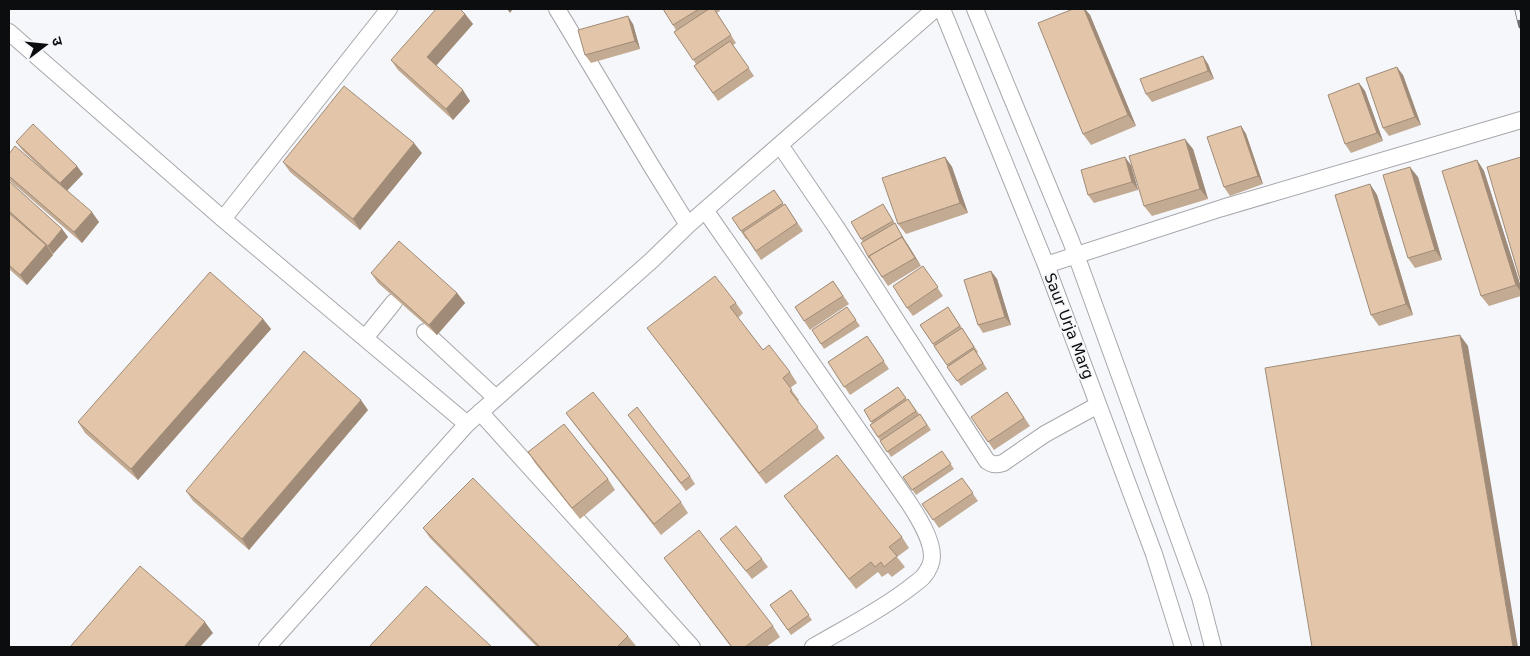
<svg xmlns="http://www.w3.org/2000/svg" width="1530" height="656" font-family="'DejaVu Sans','Noto Sans Devanagari',sans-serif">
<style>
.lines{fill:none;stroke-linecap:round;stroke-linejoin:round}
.minor-casing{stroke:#a7a8ac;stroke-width:18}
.minor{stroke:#fff;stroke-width:16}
.rail-casing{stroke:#6c6d70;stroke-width:5.5}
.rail{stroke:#f6f7fb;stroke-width:4;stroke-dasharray:11;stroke-linecap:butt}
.wall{fill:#c3aa92}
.shaded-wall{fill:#9f8b77}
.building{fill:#e3c6aa;stroke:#9f8b77}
.labels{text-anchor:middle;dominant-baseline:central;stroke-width:4;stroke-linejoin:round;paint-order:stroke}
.street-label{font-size:15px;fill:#0c0d0e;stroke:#f6f7fb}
</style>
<rect width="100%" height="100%" fill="#f6f7fb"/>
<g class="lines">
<g class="minor-casing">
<path id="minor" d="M557,9l95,158 36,58
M942,9l104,256 108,289 29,93
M975,9l96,232 129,356 13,50
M9,32l214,187 244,205
M780,145l56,82 151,234c6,4 9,4 16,2l42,-29 53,-29
M705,210l204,293c9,14 23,36 23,53 0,7 -4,15 -9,21 -4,4 -10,8 -15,12 -30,23 -63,39 -95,58
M223,219l166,-210
M1046,265l176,-57 299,-88
M425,332l71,66
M365,338l29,-36
M480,412l212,235
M267,647l200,-223 185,-164 36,-35 247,-216"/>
</g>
<use href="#minor" class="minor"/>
<g class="rail-casing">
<path id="rail" d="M1517,9l4,17"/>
</g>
<use href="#rail" class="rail"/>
</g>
<path class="wall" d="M663,9h56l1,2 -3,2 19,30 -3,2 21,31 -36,25 -24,-35 2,-2 -22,-32 2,-2z
M1073,9h12l5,6 46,111 -45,19 -8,-11z
M465,14l8,10 -37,42 34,35 -17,19 -55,-50 -7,-10z
M633,24l7,25 -49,14 -6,-8z
M1208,64l6,15 -62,23 -6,-8z
M1403,75l18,50 -32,11 -6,-8z
M1359,83l6,8 18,50 -32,12 -6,-9z
M1241,126l5,8 17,50 -33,12 -6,-9z
M16,142l67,32 -16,16 32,32 -17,21 -73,-63v-26l32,14 -19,-18z
M1193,149l15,50 -56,17 -8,-10z
M422,153l-62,77 -70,-58 -7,-10z
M945,157l7,10 16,46 -62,21 -8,-10z
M1477,160l7,11 37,116v9l-32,10 -8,-10z
M1131,165l7,25 -44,13 -6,-8z
M1418,177l24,83 -27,8 -7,-10z
M9,181l53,48 6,8 -15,17 -3,-3 3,4 -26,30 -18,-16z
M1370,184l7,11 36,120 -34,11 -8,-11z
M774,190l10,15 1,-1 18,27 -42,29 -14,-21h-1l-14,-21z
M883,204l38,62 -33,20 -19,-28 -6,-16 -2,-3z
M923,266l20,30 -30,20 -6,-8z
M991,271l6,8 14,46 -28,8 -5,-8z
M371,273l86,20 8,10 -28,32 -59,-52z
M833,281l16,23 -39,26 -15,-23z
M736,303l7,10 -5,5 25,32 27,22 7,11 -7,5 9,12 -1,1 27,37 -59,46 -119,-156z
M847,307l13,19 -36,23 -12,-19z
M948,307l30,45 -1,1 10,16 -26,17 -41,-61z
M263,319l8,10 -133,151 -53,-47 -7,-11z
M867,336l22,33 -39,26 -22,-33z
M898,387l9,13 1,-1 11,15h1l11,16 -40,27 -21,-32 2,-2 -8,-13z
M1007,392l23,34 -36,24 -23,-33z
M368,410l-119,140 -56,-49 -7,-10z
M566,413l115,89 7,11 -27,22 -87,-111z
M628,415l62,61 5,8 -9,7z
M942,451l12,18 -38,26 -13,-18z
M528,452l80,27 7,11 -35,29 -45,-56z
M962,478l16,23 -39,27 -17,-24z
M784,496l118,41 7,11 -12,9 8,10 -13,10 -4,-4 -6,4 -4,-5 -22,17 -64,-82z
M423,528l205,108 8,10 -1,1h-98l-107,-109z
M720,539l42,20 6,8 -16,12z
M664,558l109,68 7,11 -14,10h-35z
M791,590l21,30 -21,15 -21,-30z"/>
<path class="shaded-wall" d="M507,9h6l-3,4z
M1084,9h1l5,6 46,111 -8,-11z
M465,14l8,10 -39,44 -7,-11z
M628,16l5,8 7,25 -5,-8z
M1203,56l5,8 6,15 -6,-8z
M1397,67l6,8 18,50 -6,-8z
M1359,83l6,8 18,50 -6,-8z
M463,90l7,11 -17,19 -7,-11z
M1241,126l5,8 17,50 -5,-8z
M1185,139l8,10 15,50 -8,-10z
M414,143l8,10 -62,77 -7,-11z
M945,157l7,10 16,46 -8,-10z
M1125,157l6,8 7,25 -6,-8z
M1477,160l7,11 37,116v5l-5,-7z
M77,166l6,8 -17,18 -6,-9z
M1410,167l8,10 24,83 -7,-10z
M1370,184l7,11 36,120 -7,-11z
M92,212l7,10 -17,21 -8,-11z
M62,229l6,8 -15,17 -5,-8z
M902,237l6,8 13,21 -6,-8z
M46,245l7,10 -26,30 -7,-10z
M991,271l6,8 14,46 -6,-8z
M457,293l8,10 -28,32 -8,-10z
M263,319l8,10 -133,151 -7,-11z
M1460,335l8,11 50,301h-5z
M361,400l7,10 -119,140 -7,-11z
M205,622l8,11 -13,14h-16z"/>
<path class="building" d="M436,9h24l5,5 -38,43 36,33 -17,19 -55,-49z
M663,9h36l-26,16z
M709,9h5l17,26 -38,25 -19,-28z
M1073,9h11l44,106 -45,19 -45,-111z
M628,16l7,25 -50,14 -7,-25z
M730,41l19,27 -36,25 -19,-27z
M1203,56l5,15 -62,23 -6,-15z
M1397,67l18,50 -32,11 -17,-50z
M1359,83l18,50 -32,11 -17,-49z
M344,86l70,57 -61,76 -70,-57z
M33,124l44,42 -17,17 -44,-41z
M1241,126l17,50 -34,11 -17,-50z
M1185,139l15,50 -56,17 -15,-50z
M15,146l77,66 -18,20 -65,-56v-22z
M945,157l15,46 -62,21 -16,-46z
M1125,157l7,25 -44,13 -7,-25z
M1521,157v126l-34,-116z
M1477,160l39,125 -35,11 -39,-125z
M1410,167l25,83 -27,8 -25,-83z
M9,181l53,48 -14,17 -39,-35z
M1370,184l36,120 -35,11 -36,-120z
M774,190l9,13 -42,28 -9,-13z
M785,204l12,19 -41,28 -13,-19z
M883,204l10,17 -32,18 -10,-17z
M9,213l37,32 -26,30 -11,-10z
M895,223l8,15 -1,-1 -33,19v2l-8,-15z
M902,237l13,21 -33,19 -13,-21z
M399,241l58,52 -28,32 -58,-52z
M923,266l15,21 -31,21 -14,-22z
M991,271l14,46 -27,8 -14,-45z
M210,272l53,47 -132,150 -53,-47z
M715,276l21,27 -6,4 33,43 6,-5 21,27 -7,6 9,12 -2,1 28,36 -59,46 -112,-145z
M833,281l10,15 -39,25 -9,-14z
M847,307l9,13 -35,24 -9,-14z
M948,307l12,19 -27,18 -13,-19z
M962,328l12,19 -27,18 -13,-19z
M1460,335l53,312h-201l-47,-279z
M867,336l17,25 -40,26 -16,-25z
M974,349l9,14 -26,18 -10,-14z
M304,351l57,49 -119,139 -56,-48z
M898,387l8,11 -35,24 -7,-12z
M593,392l88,110 -27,22 -88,-111z
M1007,392l17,26 -36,24 -17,-25z
M908,399l8,12 -38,26 -8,-12z
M637,407l53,69 -9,7 -53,-68z
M920,414l7,11 -40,27 -7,-11z
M564,424l44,55 -36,29 -44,-56z
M942,451l9,13 -39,26 -9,-13z
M837,455l65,82 -13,10 8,9 -13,11 -3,-5 -6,5 -4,-5 -22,17 -65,-83z
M473,478l155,158 -11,11h-77l-117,-119z
M962,478l11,15 -40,27 -11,-16z
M736,526l26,33 -16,12 -26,-32z
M699,530l74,96 -28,21h-13l-68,-89z
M140,566l65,56 -21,25h-114z
M426,586l66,61h-123z
M791,590l18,25 -21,15 -18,-25z"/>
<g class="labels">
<g class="street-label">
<text transform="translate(1069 326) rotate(69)">Saur Urja Marg</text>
</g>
</g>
<rect width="1530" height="656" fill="none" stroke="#0c0d0e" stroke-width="20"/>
<g transform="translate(45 45) rotate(74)" stroke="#f6f7fb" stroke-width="4" paint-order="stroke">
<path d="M0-4L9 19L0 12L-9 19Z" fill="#0c0d0e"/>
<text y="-8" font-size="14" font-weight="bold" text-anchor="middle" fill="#0c0d0e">उ</text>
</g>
</svg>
